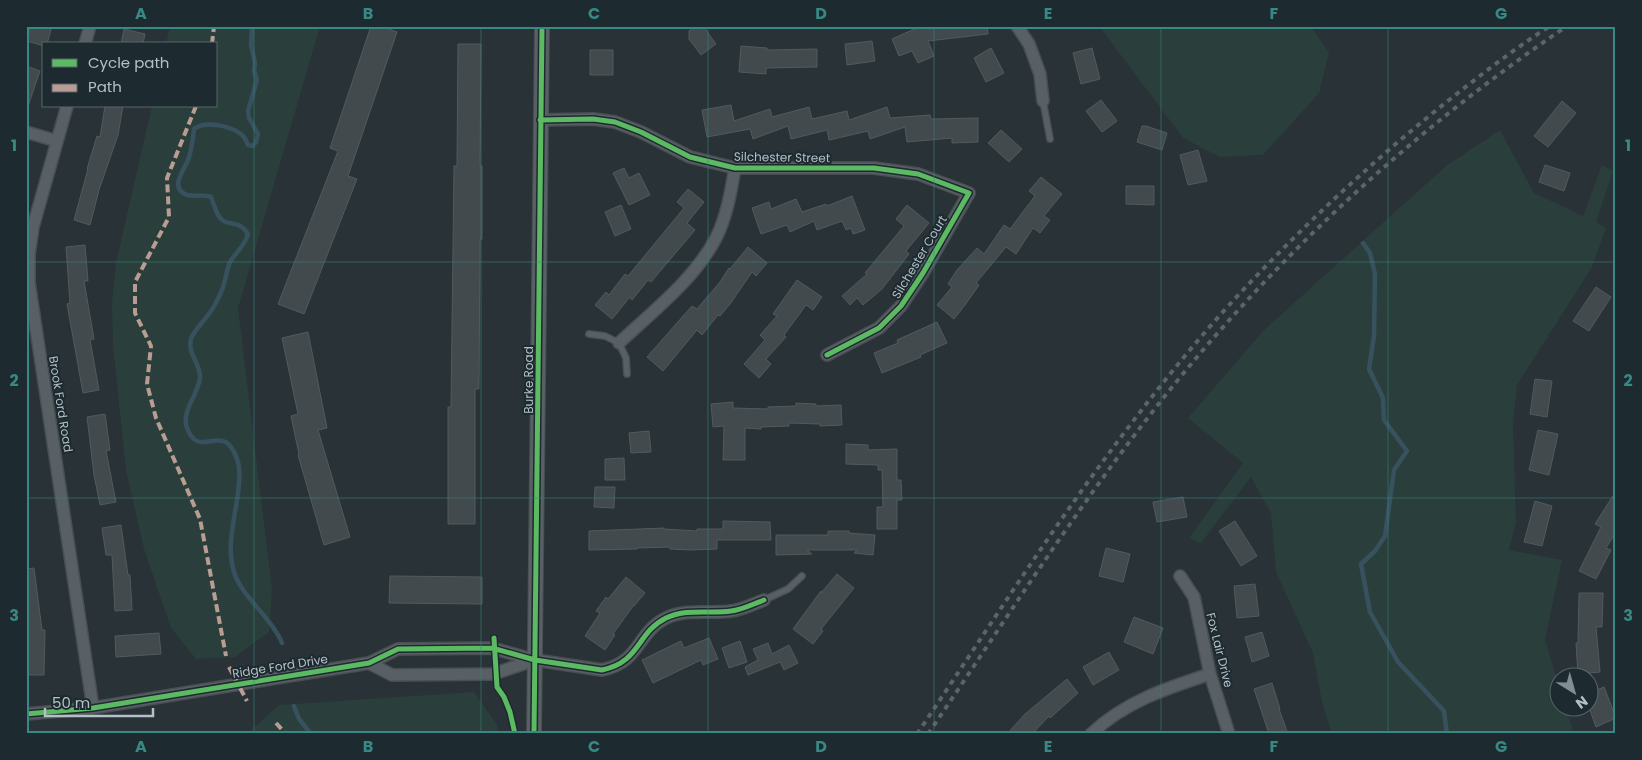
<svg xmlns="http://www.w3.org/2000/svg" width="1642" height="760" font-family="Poppins,sans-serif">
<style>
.green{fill:#2a3f3b}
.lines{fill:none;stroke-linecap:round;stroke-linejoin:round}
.stream{stroke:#37525e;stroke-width:4.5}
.building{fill:#424a4e;stroke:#515a5e}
.service-casing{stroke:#484e51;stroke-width:8}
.minor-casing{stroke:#484e51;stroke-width:14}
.tertiary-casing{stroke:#484e51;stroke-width:16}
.service{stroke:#596065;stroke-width:5.5}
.minor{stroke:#596065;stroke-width:11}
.tertiary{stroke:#596065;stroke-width:14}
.rail{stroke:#5d6468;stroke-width:4;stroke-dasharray:5 5;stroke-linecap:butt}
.quiet{stroke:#b99d93;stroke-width:4;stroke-dasharray:8 4;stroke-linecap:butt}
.cycleway-casing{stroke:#1d2a30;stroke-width:8}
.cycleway{stroke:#5cba63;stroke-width:5}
.grid{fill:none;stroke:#388884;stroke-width:1;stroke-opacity:0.55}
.labels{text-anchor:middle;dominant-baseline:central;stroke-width:4;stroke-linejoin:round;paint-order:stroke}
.street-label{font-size:12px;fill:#b3c0c7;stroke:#1d2a30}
.neatline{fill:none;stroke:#388884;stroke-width:2}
.grid-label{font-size:16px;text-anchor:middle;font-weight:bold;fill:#388884}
</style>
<rect width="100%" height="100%" fill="#293236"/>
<path class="green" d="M170,26h150l-82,282 34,282 -3,42 -34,25 -39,2 -25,-31 -27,-79 -18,-79 -13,-125 -1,-42 4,-40 36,-157h64v-62h-50z
M1099,26h212l18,27 -10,40 -56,62 -43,2 -37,-19z
M1500,130l34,63 49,23 19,-51 11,6 -17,51 10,6 -14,39 -75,118 -4,40 3,97 -7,28 53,10 -17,79 14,48 1,21h6l8,26h-242l-10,-32 -9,-49 -37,-81 -5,-59 -20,-36 -50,66 -12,-5 54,-75 -55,-45 75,-87 183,-165z
M474,692l23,33 1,9h-245l-3,-3 29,-26z"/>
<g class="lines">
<path class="stream" d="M252,26l-1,19 4,18 -1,7 3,10 -9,31 1,7 9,16 -2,8 -3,4 -5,-1c-2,-4 -3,-8 -7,-11 -11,-8 -36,-14 -47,-5 -1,9 -2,19 -5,28 -2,10 -22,31 -2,38 7,2 15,-1 24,2 3,7 5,17 10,22 8,8 16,-1 27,15 -3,12 -12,18 -18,28 -3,7 -4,15 -6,22 -2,8 -7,17 -11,24 -5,9 -20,23 -22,31 -4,15 10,25 9,39 -2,17 -19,33 -13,50 13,35 37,-12 51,34 3,10 1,21 0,31 -3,25 -12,53 -4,79 7,24 38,46 48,71
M1363,243l7,10 5,21 -1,62 -5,33 14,29 1,22 23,31 -13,19 -9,66 -10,15 -14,13 9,48 28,50 46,49 3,23
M294,706l5,13 12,15"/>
</g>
<path class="building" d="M31,26h21l-5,18h-3v2l-17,-5z
M371,26h10l16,6 -49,144 9,3 -53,135 -26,-10 60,-153 -8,-3z
M695,26h8l13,18 -15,11 -12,-16v-8z
M921,26h66l1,8 -60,7 6,15 -16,7 -6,-12 -13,5 -7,-17z
M124,29l21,5 -2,10h-22z
M872,41l3,20 -28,4 -2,-21z
M458,44h23l-1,122h2v73h-2l-1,150h-4v135h-27v-117h3l3,-241h3z
M741,46l26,2v2l50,-1v18l-51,1v6l-27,-2z
M991,48l13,25 -18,9 -12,-24z
M1092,48l8,31 -19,5 -8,-31z
M590,50h23v25h-23z
M26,66l14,5 -12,35h-2z
M1101,100l16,21 -15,11 -16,-21z
M1562,101l14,12 -28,34 -14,-11z
M731,105l3,16 36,-12 2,8 37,-10 3,12 35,-8 2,9 38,-13 3,11 40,-3 1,4 47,-1v24l-26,1v-5l-45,4 -2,-15 -35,12 -2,-8 -39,9 -2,-10 -36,9 -3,-13 -35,13 -3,-10 -43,8 -5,-27z
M105,106h18l-5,29 -19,55 -9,35 -16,-5 14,-51h-1l10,-33 3,1z
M1142,126h4l21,7 -5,17 -25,-8z
M1001,130l21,19 -13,13 -21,-19z
M1198,150l9,31 -19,4 -8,-30z
M1545,165l25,8 -6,18 -25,-9z
M624,168l5,10 10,-5 11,22 -21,10 -16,-32z
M1041,177l21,17 -18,22 6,4 -10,13 -7,-5 -17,26 -10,-7 -30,36 3,2 -14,20 -11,14 -17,-14 15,-18 -4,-3 9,-14 20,-22 7,6 20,-29 6,4 25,-33 -6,-5z
M1126,186h28v19l-28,-1z
M688,189l16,13 -17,21 8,7 -44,52 -3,-2 -16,20 -2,-3 -18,22 -17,-14 11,-13 3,3 16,-21 3,2 56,-68 -7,-6z
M852,196l13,34 -12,4 -2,-6 -5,2 -4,-9 -25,9 -3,-9 -24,11 -3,-7 -26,9 -9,-26 17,-6 2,7 25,-10 6,13 24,-8 1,2z
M621,205l10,24 -16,7 -10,-24z
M907,205l22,18 -23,28 3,3 -27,35 -19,16 -6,-7 -7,7 -8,-9 25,-22 -2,-1 39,-47 -8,-7z
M85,245l3,36h-4l10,58 -4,1 9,50 -16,3 -16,-89 3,-1 -4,-56z
M748,247l19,16 -11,13 -4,-4 -22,32 -10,12 -2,-1 -16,20 -5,-5 -34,41 -16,-14 45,-51 5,3 23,-27 9,-14 1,1z
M797,280l25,17 -9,13 -7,-5 -22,30 2,2 -20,22 5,5 -12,14 -15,-14 21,-24 -5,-5 17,-19 -4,-2z
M1596,287l15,10 -22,34 -16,-10z
M937,322l10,21 -27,12 1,2 -39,16 -8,-20 24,-10 -1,-3z
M308,332l19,96 -9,2 32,107 -26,8 -26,-90 1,-1 -8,-38 7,-2 -16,-76z
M1535,379l17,2 -5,36 -17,-3z
M733,402v6l35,1v-2l28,-1v-3l20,1v2l25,-1 1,20 -22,1v-2l-31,-1v3l-28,1v2l-16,-1v32h-22l1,-34 -11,1 -2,-23z
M105,414l5,36 -4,1 10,51 -16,3 -6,-30 -7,-58z
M1538,430l20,4 -9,41 -20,-5z
M649,431l2,21 -20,1 -2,-20z
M846,444l22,1v5l29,-1v31h4l1,20h-5v29h-20v-22h6l-1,-37h-4v-5l-32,-1z
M624,458l1,22h-20v-21z
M595,487h20l-1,21 -20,-1z
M1616,491v41l-10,16 5,2 -15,29 -17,-8 22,-44 -6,-3z
M1183,497l4,20 -30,5 -4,-20z
M1535,501l17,5 -10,40 -18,-4z
M723,521l47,1 1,18h-54v9l-27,1 -20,-1v-2l-33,1v1l-48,1v-19l75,-3v1l33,2v-2h26z
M1235,521l22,35 -16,10 -22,-35z
M121,525l7,50h2l2,35 -17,1 -3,-56h-6l-4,-27z
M828,531h21v2l26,2 -2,20 -19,-2 3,-3h-50l5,4 -36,1v-20h52z
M1106,548l24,6 -7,28 -24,-6z
M34,568l8,62h3l-1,45h-17l-1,-106z
M837,574l17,14 -33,41 2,2 -10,13 -20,-15 28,-38v2z
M390,576l92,1v27l-93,-1z
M626,577l19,16 -11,13h-1l-20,28 2,1 -10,15 -20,-14 15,-23 -4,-2 10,-14 2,2z
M1255,584l4,32 -22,2 -3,-32z
M1579,593h24l-1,34h-6l4,45 -22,2 -2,-31h2z
M1134,617l29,11 -10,26 -29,-12z
M1262,632l7,24 -17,6 -7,-25z
M159,633l2,21 -45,3 -1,-21z
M709,638l9,21 -15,6 -2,-5 -48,23 -11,-23 39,-19 3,7z
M740,641l7,21 -18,6 -7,-20z
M768,643l4,11 17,-9 9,18 -14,7 -4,-8 -32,13 -3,-8 13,-7 -5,-11z
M1109,652l10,18 -26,15 -10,-18z
M1067,679l11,14 -28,25 -1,-2 -17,18h-25l18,-20z
M1272,683l8,26h-1l9,25h-19l-15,-45z
M1604,687l12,31 -20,9 -6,-17v-17z"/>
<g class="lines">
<g class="service-casing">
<path id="service" d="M1043,101l7,38
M589,334l16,2 14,7 7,15 1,16
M764,600l24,-11 14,-13"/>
</g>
<g class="minor-casing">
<path id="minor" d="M1017,26l12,18 11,30 3,27
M85,44l5,-18
M67,106l-34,121 -4,28v27l64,426
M540,120l53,-1 22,3 26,10 49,25 45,11h139l44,6 51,19 -46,80 -22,33 -22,22 -52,27
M26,132l31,9
M619,343c34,-32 75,-63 97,-105 11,-22 15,-47 19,-70
M1180,576l14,21 16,77 19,60
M369,663l23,12 101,-1 42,-14
M26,714l67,-6 276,-45 29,-14 94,-1 43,12 67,10c39,-8 34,-37 64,-52 21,-10 43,-4 65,-7 11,-1 22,-7 33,-11
M1091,734c33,-32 76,-46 119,-60"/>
</g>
<g class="tertiary-casing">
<path id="tertiary" d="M534,734l8,-708"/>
</g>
<use href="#service" class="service"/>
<use href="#minor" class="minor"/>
<use href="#tertiary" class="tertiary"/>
<path class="rail" d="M917,734c61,-90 120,-183 184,-270 44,-60 92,-121 143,-175 64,-68 132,-131 205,-189 33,-26 65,-51 101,-74
M928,734c71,-104 138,-210 215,-310 118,-154 263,-289 424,-398"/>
<path class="quiet" d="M212,44l2,-18
M196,106l-29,72 2,39 -34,65v31l16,33 -4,38 9,34 44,101 26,137
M229,667l18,34
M276,723l10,11"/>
<g class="cycleway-casing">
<path id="cycleway" d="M540,120l53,-1 22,3 26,10 49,25 45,11h139l44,6 51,19 -46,80 -22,33 -22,22 -52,27
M494,638l3,49 7,10 6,15 5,22
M26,714l67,-6 276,-45 29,-14 94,-1 43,12 67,10c39,-8 34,-37 64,-52 21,-10 43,-4 65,-7 11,-1 22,-7 33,-11
M534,734l8,-708"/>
</g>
<use href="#cycleway" class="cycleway"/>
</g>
<path class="grid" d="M254,26v708M481,26v708M708,26v708M934,26v708M1161,26v708M1388,26v708M26,262h1590M26,498h1590"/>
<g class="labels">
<g class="street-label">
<text transform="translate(782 157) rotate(1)">Silchester Street</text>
<text transform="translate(919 257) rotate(-59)">Silchester Court</text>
<text transform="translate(528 380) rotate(-90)">Burke Road</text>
<text transform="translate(61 404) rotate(81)">Brook Ford Road</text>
<text transform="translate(1220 650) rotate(76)">Fox Lair Drive</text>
<text transform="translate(280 666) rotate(-9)">Ridge Ford Drive</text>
</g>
</g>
<rect width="1642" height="760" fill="none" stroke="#1d2a30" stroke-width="55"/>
<rect x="42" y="42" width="175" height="65" fill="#1d2a30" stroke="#59666c"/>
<rect x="52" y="59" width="25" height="8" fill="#5cba63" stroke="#59666c"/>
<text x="88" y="68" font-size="15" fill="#b3c0c7">Cycle path</text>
<rect x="52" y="84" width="25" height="8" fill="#b99d93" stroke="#59666c"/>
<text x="88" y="92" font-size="15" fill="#b3c0c7">Path</text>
<g transform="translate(1574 692) rotate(143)"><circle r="24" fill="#1d2a30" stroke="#59666c"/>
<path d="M0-4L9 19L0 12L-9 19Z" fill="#838e94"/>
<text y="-8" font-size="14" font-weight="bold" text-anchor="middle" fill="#b3c0c7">N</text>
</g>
<path d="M45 708v8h108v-8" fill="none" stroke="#b3c0c7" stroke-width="2.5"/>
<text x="52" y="708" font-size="15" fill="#b3c0c7" stroke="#1d2a30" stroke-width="4" paint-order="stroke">50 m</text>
<rect x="28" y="28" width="1586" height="704" class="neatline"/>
<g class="grid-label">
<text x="141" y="19">A</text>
<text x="368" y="19">B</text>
<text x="594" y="19">C</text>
<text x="821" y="19">D</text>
<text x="1048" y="19">E</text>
<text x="1274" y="19">F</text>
<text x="1501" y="19">G</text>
<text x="14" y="151">1</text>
<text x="1628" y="151">1</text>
<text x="14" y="386">2</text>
<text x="1628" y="386">2</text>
<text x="14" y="621">3</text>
<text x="1628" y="621">3</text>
<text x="141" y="752">A</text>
<text x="368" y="752">B</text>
<text x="594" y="752">C</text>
<text x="821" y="752">D</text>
<text x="1048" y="752">E</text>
<text x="1274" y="752">F</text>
<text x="1501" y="752">G</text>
</g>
</svg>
